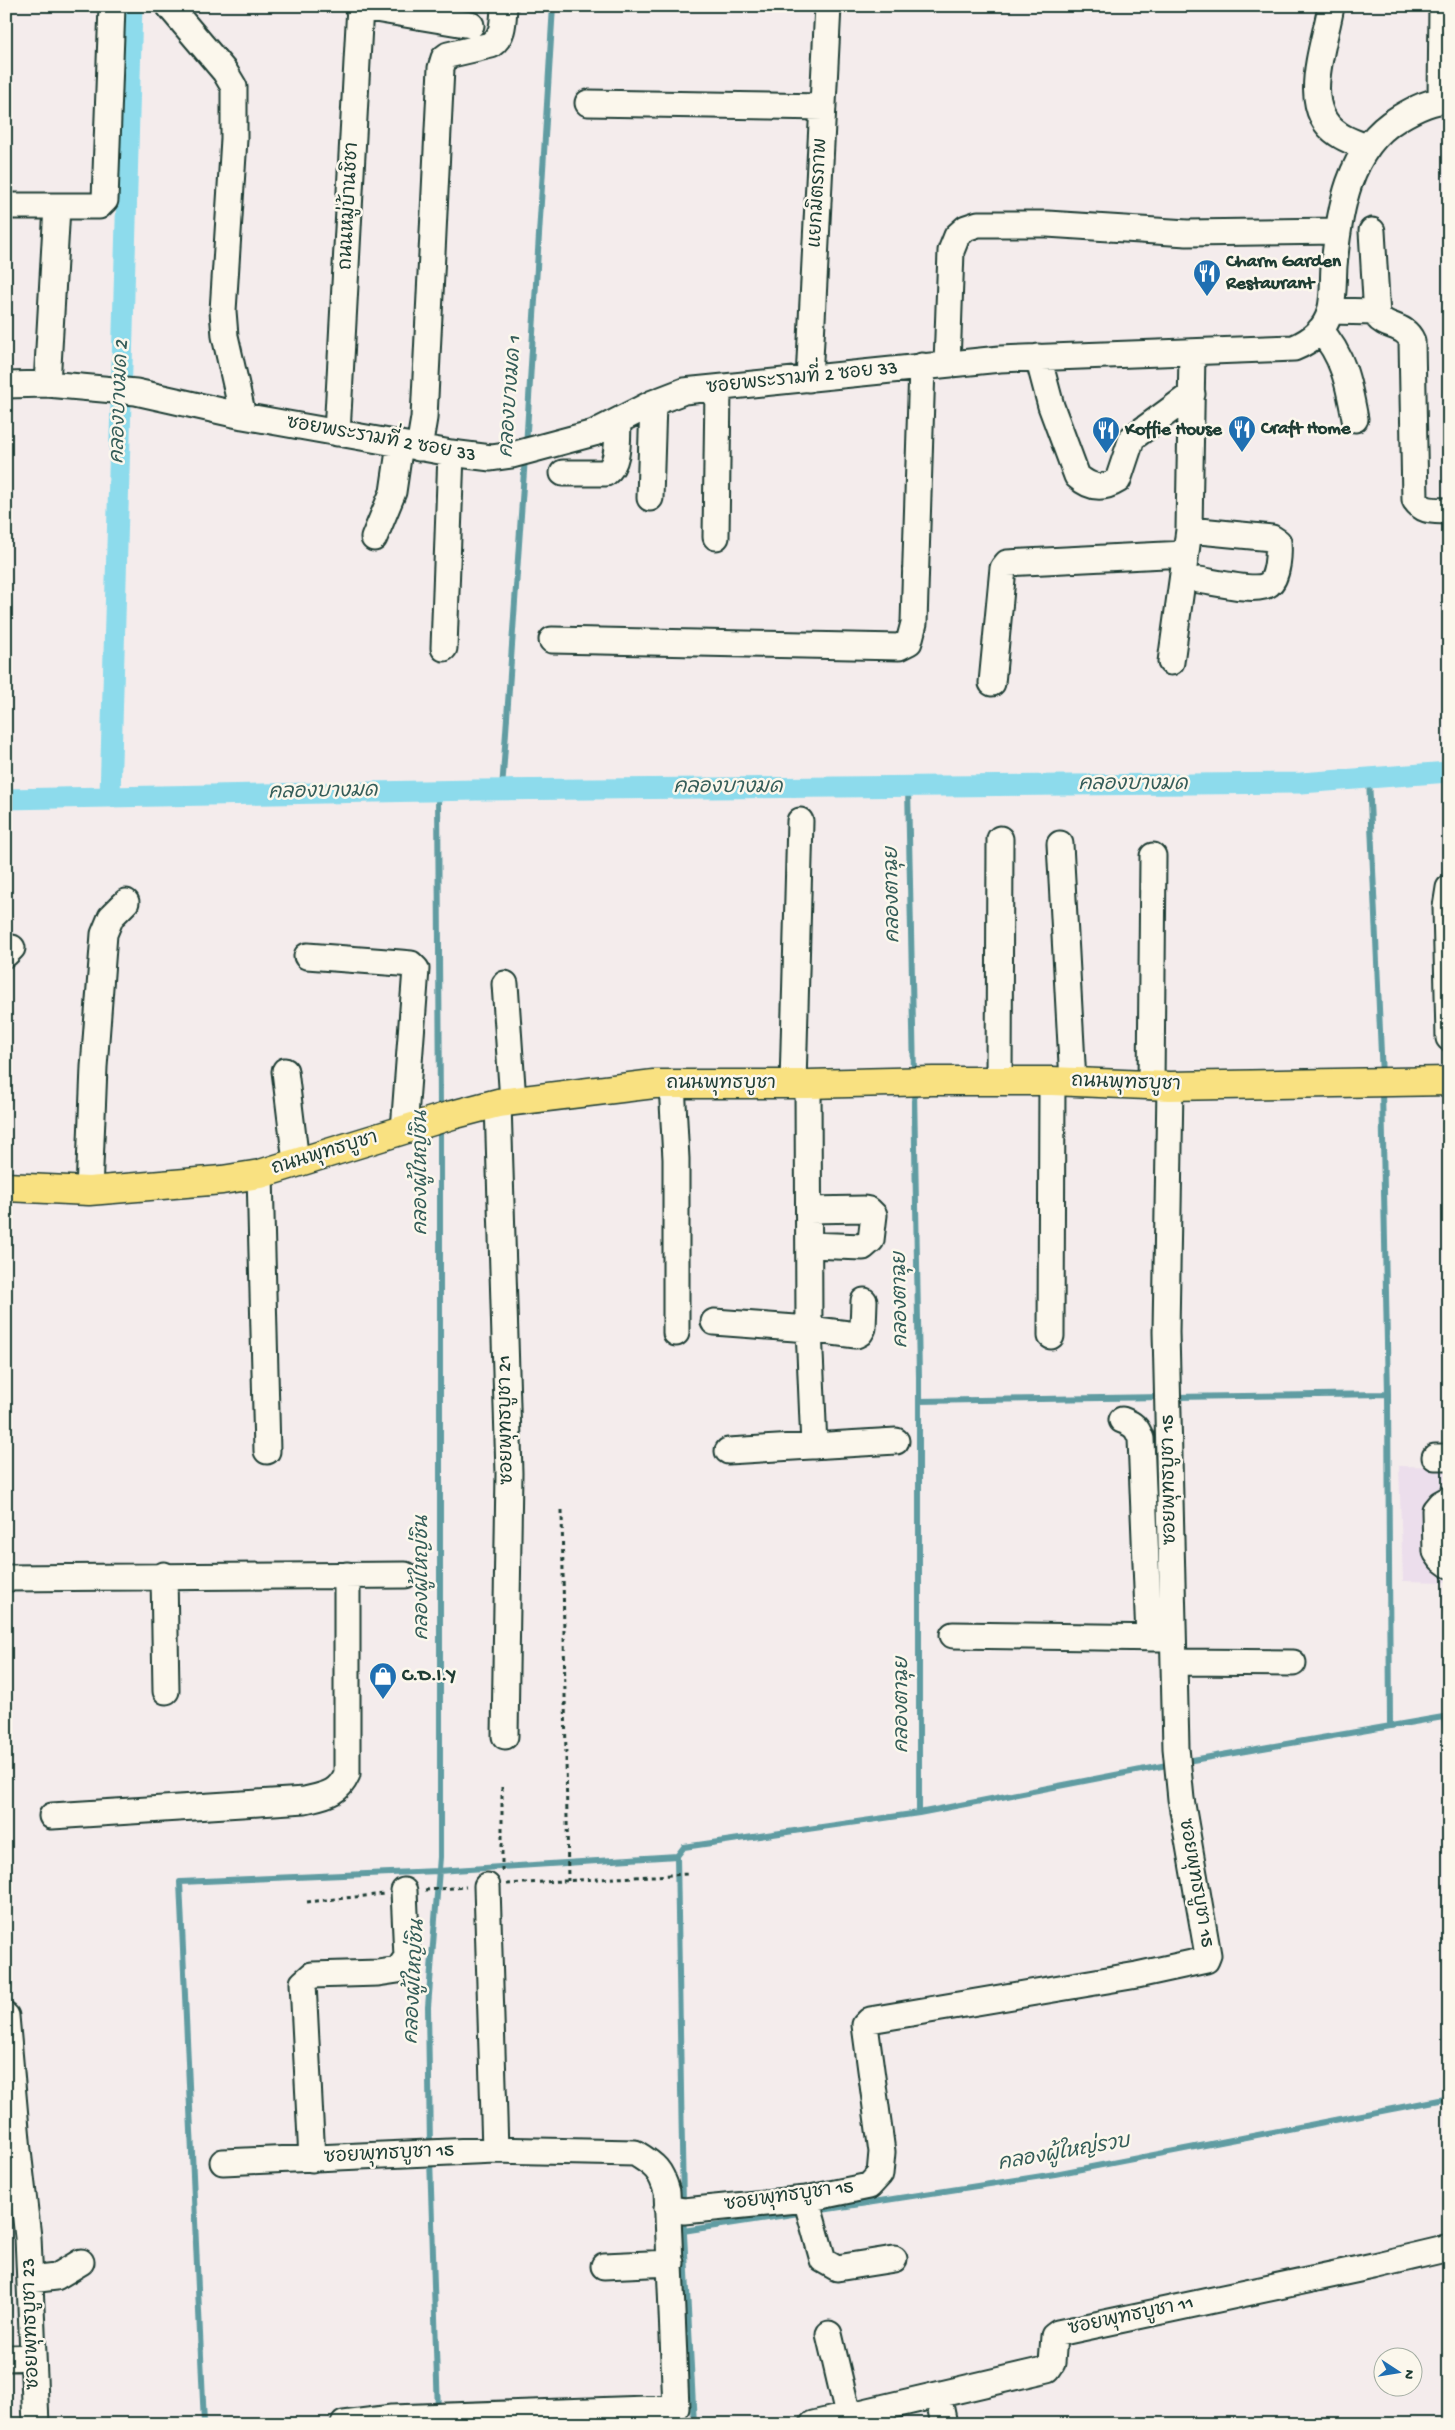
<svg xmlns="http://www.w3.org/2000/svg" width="1455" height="2430" font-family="'Gochi Hand','Playpen Sans Thai',sans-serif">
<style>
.built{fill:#ecdeec}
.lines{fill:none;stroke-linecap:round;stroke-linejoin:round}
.stream{stroke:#619ca2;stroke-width:6}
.canal{stroke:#8ddbec;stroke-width:21}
.minor-casing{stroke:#1f3d34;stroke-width:29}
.major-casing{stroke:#1f3d34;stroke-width:31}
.path{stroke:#1f3d34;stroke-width:3;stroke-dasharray:4 4;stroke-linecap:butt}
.minor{stroke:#fbf7ec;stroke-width:25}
.major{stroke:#f9e181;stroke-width:28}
.labels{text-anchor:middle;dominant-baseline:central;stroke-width:5;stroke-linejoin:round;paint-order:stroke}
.street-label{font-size:19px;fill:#1f3d34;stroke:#fbf7ec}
.poi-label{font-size:19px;font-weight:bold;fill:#1f3d34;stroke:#fbf7ec;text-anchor:start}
.water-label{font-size:20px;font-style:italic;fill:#355d59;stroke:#fbf7ec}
</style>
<rect width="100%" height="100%" fill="#f4ecec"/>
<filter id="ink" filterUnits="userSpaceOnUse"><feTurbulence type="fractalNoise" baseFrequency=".02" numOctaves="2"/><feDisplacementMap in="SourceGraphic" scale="10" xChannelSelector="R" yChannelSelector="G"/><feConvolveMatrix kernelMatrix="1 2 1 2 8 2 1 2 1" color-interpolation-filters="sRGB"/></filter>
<g filter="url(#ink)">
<path class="built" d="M1399,1466l50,1v115l-46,-1z"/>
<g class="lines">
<path class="stream" d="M526,447l27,-441
M1369,778l13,299
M908,787l6,288
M502,790l23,-333
M438,791l2,320
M914,1088l5,290v435
M1382,1089l6,305 2,332
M1173,1397l215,-3
M919,1401l244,-4
M1444,1717l5,31
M1181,1762l268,-46
M430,2148l-2,-141 12,-150v-731
M430,2158l8,255
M683,2205l-6,-349 7,-9 235,-34 253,-49
M815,2211l240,-37 394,-76
M683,2215l11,209
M683,2231l122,-19
M204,2424l-24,-542 258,-11 239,-15"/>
<path class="canal" d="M110,797l22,-791
M6,799l471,-9 824,-7 148,-11"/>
<g class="minor-casing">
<path id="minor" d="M169,6l56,66 9,15v52l-11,172 2,25 18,80
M357,6l114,19
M1331,6c-6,39 -33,102 7,128 8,6 19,9 28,13
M1441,100l1,-94
M588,103l235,4
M6,206h93l6,-6 7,-194
M1372,231l5,85c9,12 28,8 35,25l3,159c9,13 19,10 34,11
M1330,311l46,1
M1320,330c24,26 29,56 35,89
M1038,357l13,49 26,70c13,12 25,14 41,4l14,-42 60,-44
M947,364l4,-113 6,-15 9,-8 12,-4h69l140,9 150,-2
M809,379l19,-373
M47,384l10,-177
M6,385l41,-1 89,8 107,24 208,37 40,5 21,-3 82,-22 59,-30 31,-12 316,-32 294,-11c17,-7 31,-18 36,-36 4,-14 3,-32 4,-46 5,-54 14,-118 65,-148 15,-9 32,-18 50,-18
M337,433l23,-427
M419,448l5,-30 17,-350 3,-10 4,-3 43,-10c13,-9 12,-24 13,-39
M563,473h43c14,-10 11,-36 12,-51
M650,498l3,-95
M1189,530l83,8 6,4c1,11 0,35 -9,42 -12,9 -55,-2 -70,-4
M716,537l2,-149
M374,538l19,-46 7,-48
M552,640l347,7 10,-5 5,-19 8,-257
M444,648l7,-195
M1171,662l18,-132 3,-178
M992,683l11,-115 4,-5 178,-9
M1060,844l13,238
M1449,888l-3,19 3,131
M6,954l6,-6
M307,956l93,7 11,1 5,5 -12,161
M505,984l8,117
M285,1071l11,91
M999,1081l1,-242
M672,1084l4,75v174
M793,1084l7,-263
M808,1084l1,245 5,117
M1151,1086l2,-230
M498,1103l11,370 -4,263
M260,1174l7,277
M89,1191l5,-124 10,-133 7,-17 15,-15
M809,1245l54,2 8,-7 3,-25 -5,-5 -5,-1 -55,1
M714,1322l95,7 47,6 4,-2 3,-5 1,-27
M1051,1336l1,-255
M1122,1420c11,4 15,7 19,19l8,199
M728,1451l168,-10
M1435,1457h14
M1449,1499l-9,5 -5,6 1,42 5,7 8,6
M164,1575l2,116
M6,1578l399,-3
M953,1635l213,3
M1174,1662l119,1
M52,1816l253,-16c21,-5 33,-6 42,-26v-199
M487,1886l8,264
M6,2016l12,135 10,86 8,187
M312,2159l-9,-176 9,-8 66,-2 20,-3 9,-13 -3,-66
M223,2162l272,-12 140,3c20,12 26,17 32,39l9,216 -284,10 -48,6
M806,2199l17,61 14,8 57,-9
M667,2208l17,3 122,-12 63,-13 11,-12 2,-22 -17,-127 5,-5 267,-45 69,-15 2,-5 -27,-156 -5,-51 -10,-416 4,-246
M604,2266l67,-3
M30,2280l26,-3 25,-15
M829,2334l19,81
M6,2358l27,-1
M938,2395l6,29
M813,2424l235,-55 4,-6 2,-27 4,-3 315,-67 76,-18"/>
</g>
<g class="major-casing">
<path id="major" d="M6,1187l83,4 133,-11 38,-6 192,-59 46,-12 156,-19h154l125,-3h119l118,5 279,-5"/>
</g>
<path class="path" d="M562,1510l6,371
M502,1871v-87
M507,1884l182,-10
M425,1890l41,-3
M307,1902l77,-8"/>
<use href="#minor" class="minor"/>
<use href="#major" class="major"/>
</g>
</g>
<defs>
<g id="restaurant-pin" transform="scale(1.4375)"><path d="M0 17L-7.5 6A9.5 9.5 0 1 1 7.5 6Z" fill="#1f6fb2" stroke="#fbf7ec"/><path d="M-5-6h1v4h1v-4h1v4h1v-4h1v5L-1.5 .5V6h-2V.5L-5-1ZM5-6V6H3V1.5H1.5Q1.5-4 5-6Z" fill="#fff"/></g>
<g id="shop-pin" transform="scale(1.4375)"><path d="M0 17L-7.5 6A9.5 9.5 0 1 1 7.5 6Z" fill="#1f6fb2" stroke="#fbf7ec"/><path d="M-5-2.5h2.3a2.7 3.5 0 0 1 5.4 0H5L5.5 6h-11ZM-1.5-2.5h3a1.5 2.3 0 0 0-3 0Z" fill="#fff"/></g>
</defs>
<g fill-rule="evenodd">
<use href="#restaurant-pin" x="1207" y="273"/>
<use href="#restaurant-pin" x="1242" y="429"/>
<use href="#restaurant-pin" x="1106" y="430"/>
<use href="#shop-pin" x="383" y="1676"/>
</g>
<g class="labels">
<g class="street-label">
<text transform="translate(819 193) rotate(-87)">แยกมิตรภาพ</text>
<text transform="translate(350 206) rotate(-87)">ถนนหมู่บ้านชิชา</text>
<text transform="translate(802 379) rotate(-6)">ซอยพระรามที่ 2 ซอย 33</text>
<text transform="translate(381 440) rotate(10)">ซอยพระรามที่ 2 ซอย 33</text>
<text x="721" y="1084">ถนนพุทธบูชา</text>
<text transform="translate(1126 1084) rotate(2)">ถนนพุทธบูชา</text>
<text transform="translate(325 1154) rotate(-17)">ถนนพุทธบูชา</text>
<text transform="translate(507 1420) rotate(-91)">ซอยพุทธบูชา 21</text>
<text transform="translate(1170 1480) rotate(-91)">ซอยพุทธบูชา 15</text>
<text transform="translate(1195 1883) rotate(80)">ซอยพุทธบูชา 15</text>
<text transform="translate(389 2155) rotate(-3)">ซอยพุทธบูชา 15</text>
<text transform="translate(789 2197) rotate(-8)">ซอยพุทธบูชา 15</text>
<text transform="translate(1131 2317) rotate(-12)">ซอยพุทธบูชา 11</text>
<text transform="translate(32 2324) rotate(-92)">ซอยพุทธบูชา 23</text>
</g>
<g class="poi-label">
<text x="1226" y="262">Charm Garden<tspan x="1226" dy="22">Restaurant</tspan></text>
<text x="1261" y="429">Craft Home</text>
<text x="1125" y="430">Koffie House</text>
<text x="402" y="1676">C.D.I.Y</text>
</g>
<g class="water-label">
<text transform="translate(512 397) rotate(-86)">คลองบางมด 1</text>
<text transform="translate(121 402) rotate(-88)">คลองบางมด 2</text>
<text x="1133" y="785">คลองบางมด</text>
<text x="728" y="788">คลองบางมด</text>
<text transform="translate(323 793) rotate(-1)">คลองบางมด</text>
<text transform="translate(894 895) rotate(-91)">คลองตาฉุย</text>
<text transform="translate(422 1173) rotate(-90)">คลองผู้ใหญ่ชิน</text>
<text transform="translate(902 1300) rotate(-91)">คลองตาฉุย</text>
<text transform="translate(423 1578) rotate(-90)">คลองผู้ใหญ่ชิน</text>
<text transform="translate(903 1705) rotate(-90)">คลองตาฉุย</text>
<text transform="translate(416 1982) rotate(-87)">คลองผู้ใหญ่ชิน</text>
<text transform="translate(1064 2154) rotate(-10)">คลองผู้ใหญ่รวบ</text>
</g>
</g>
<rect width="1455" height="2430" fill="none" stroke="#fbf7ec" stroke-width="25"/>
<rect x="12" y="12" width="1430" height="2405" fill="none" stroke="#1f3d34" stroke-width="2" filter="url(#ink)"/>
<g transform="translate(1398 2372) rotate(102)"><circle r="24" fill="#fbf7ec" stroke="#a3ada2"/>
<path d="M0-4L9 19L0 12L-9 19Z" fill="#1f6fb2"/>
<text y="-8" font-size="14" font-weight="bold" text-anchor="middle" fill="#1f3d34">N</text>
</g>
</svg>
